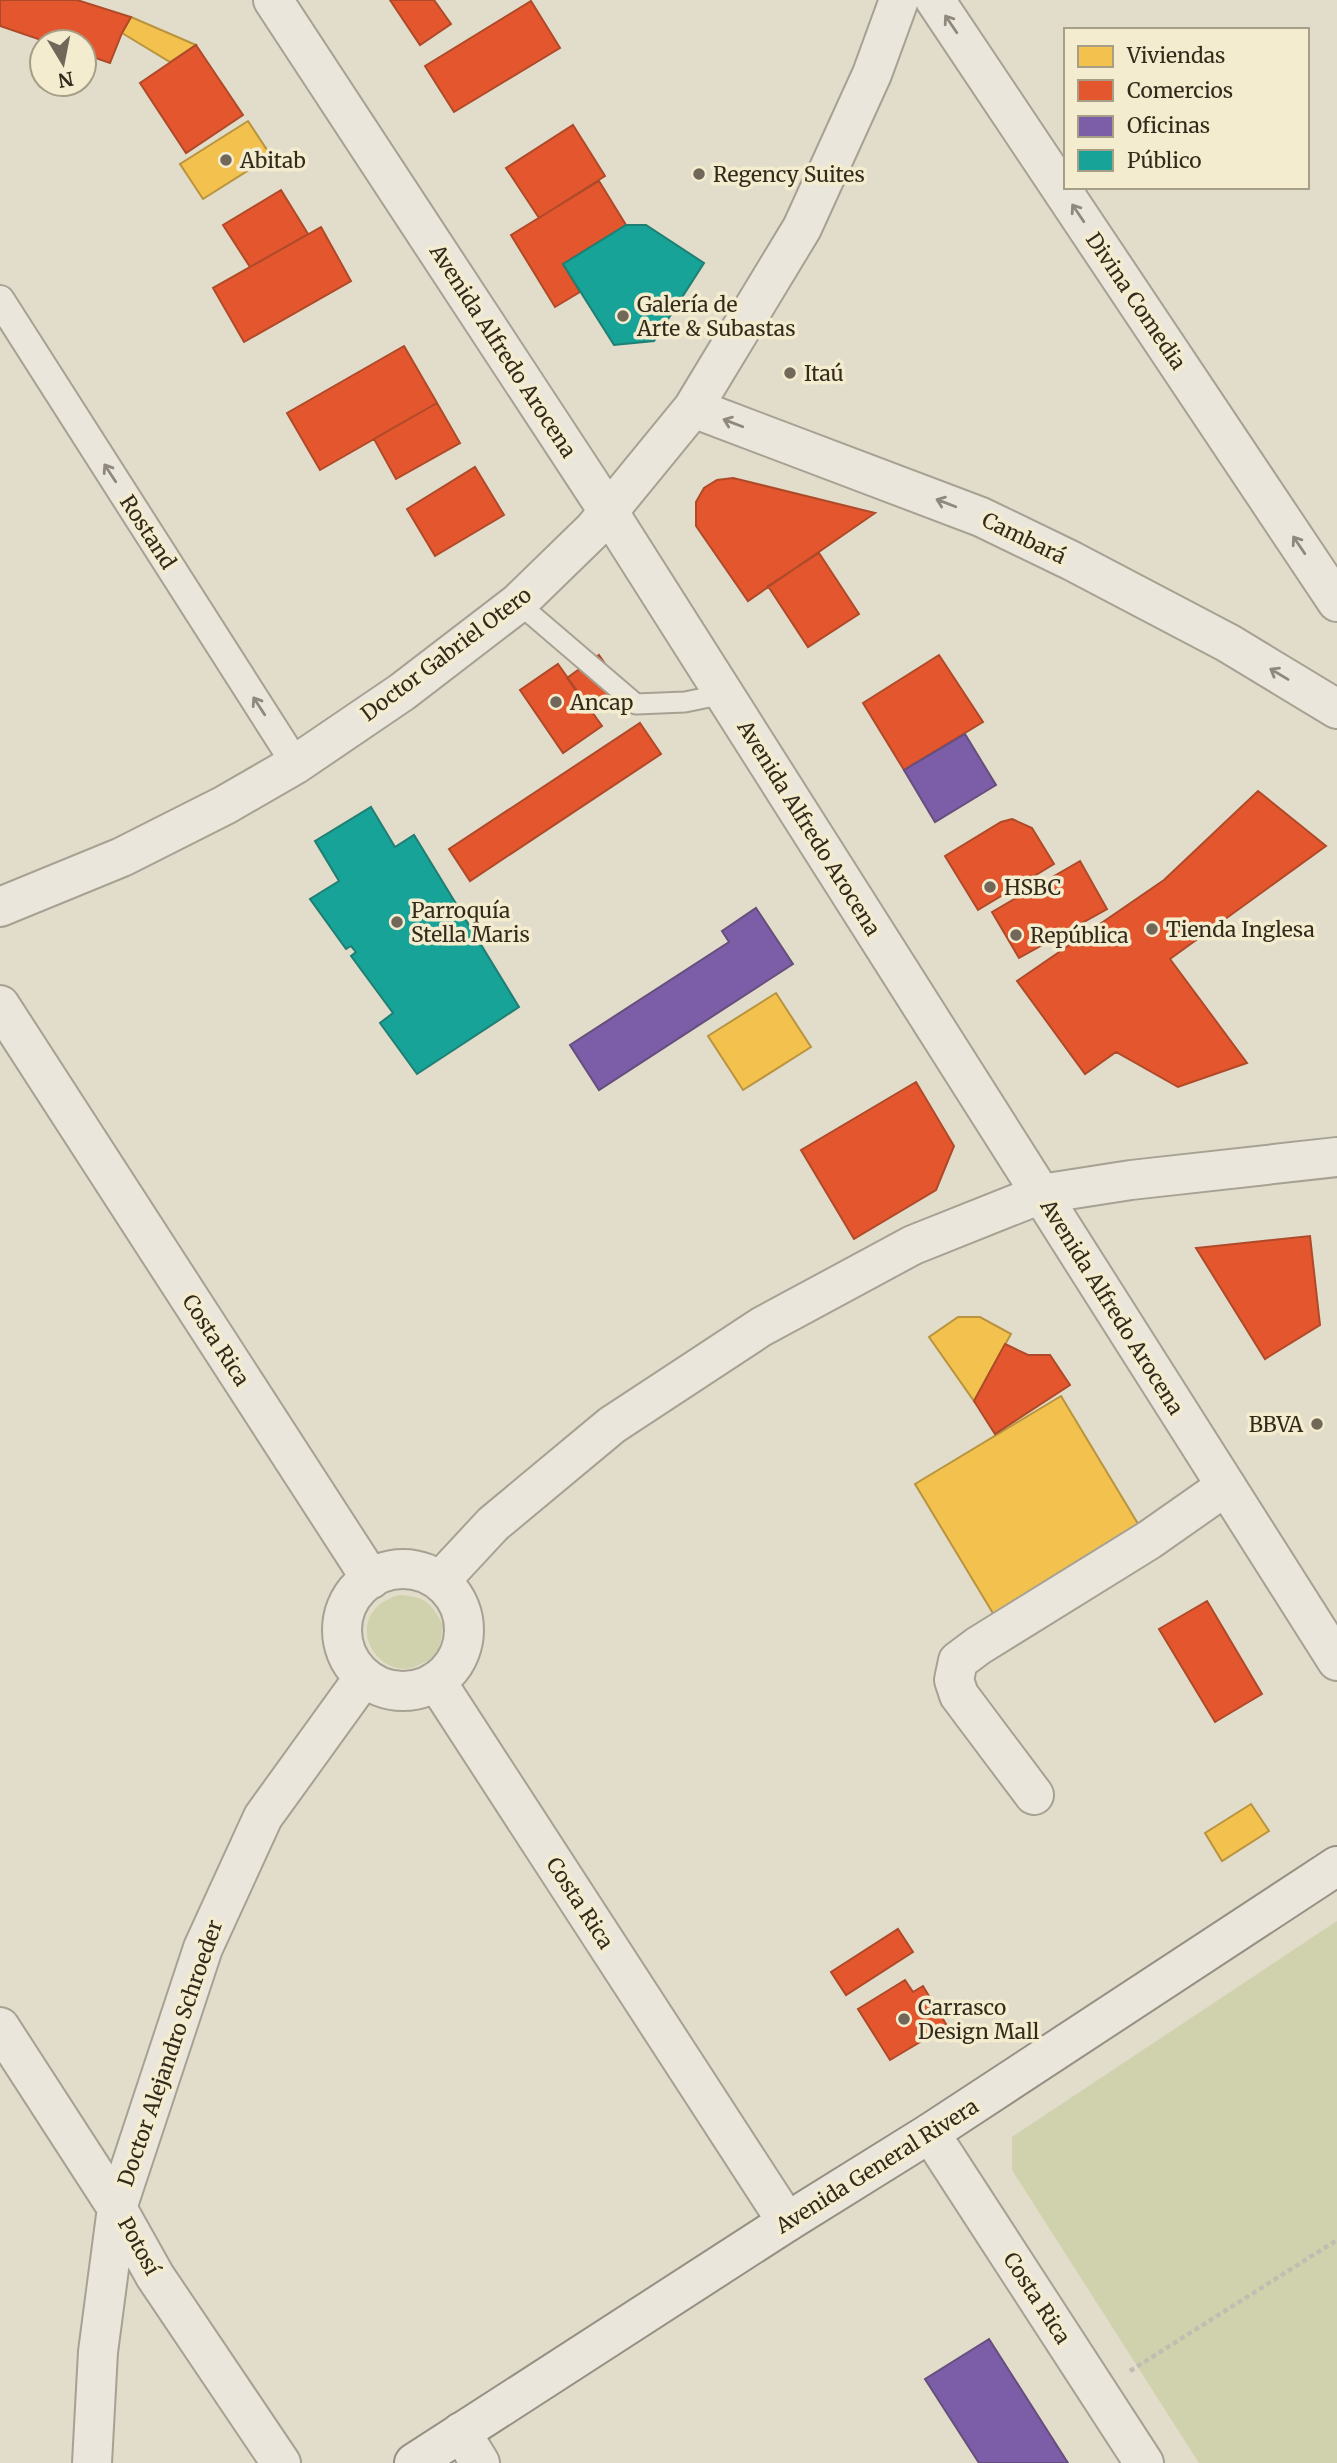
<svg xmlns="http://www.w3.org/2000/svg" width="1337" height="2463" font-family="Merriweather,serif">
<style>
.green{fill:#cfd2ac}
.homes{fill:#f2c14e;stroke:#b9943f;stroke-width:2}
.shops{fill:#e4572e;stroke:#af4a29;stroke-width:2}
.offices{fill:#7b5ea7;stroke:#664e7d;stroke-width:2}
.public{fill:#17a398;stroke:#207f73;stroke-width:2}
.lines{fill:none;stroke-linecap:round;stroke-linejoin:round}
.service-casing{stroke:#a7a193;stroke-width:23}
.pedestrian-casing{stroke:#a7a193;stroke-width:32}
.minor-casing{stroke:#a7a193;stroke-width:42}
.tertiary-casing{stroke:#a7a193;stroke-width:42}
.secondary-casing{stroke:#969084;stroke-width:42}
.path{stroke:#c2bdb2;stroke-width:4.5;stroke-dasharray:5 3.5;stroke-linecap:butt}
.service{stroke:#eae6db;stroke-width:19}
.pedestrian{stroke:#eae6db;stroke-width:28}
.minor{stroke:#eae6db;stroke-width:38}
.tertiary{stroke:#eae6db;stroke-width:38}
.secondary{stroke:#eae6db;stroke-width:38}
.oneway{stroke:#8f887c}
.poi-dot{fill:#716859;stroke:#f4eccf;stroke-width:2.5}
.labels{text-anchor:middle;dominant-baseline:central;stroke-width:7;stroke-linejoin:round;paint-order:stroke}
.poi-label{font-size:21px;fill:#342a1c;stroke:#f4eccf;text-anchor:start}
.street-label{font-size:21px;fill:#342a1c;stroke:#f4eccf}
</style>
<rect width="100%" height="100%" fill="#e2dcca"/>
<path class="green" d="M398,1595c26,1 33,7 45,30 -1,8 -2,19 -6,27 -4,6 -12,10 -18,13 -32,17 -69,-27 -44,-56 6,-7 15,-11 23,-14z
M1337,1921v542h-138l-187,-293v-33z"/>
<path class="homes" d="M131,17l65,28 -26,17 -48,-29z
M248,121l23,35 -68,43 -23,-35z
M776,993l35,54 -68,43 -35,-54z
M958,1317h22l31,17 -37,67 -45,-64z
M1061,1396l85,141 -146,88 -85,-141z
M1251,1804l18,27 -47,30 -17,-28z"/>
<path class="shops" d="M0,0h77l54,17 -9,16 -12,30 -26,-9v-12h-37l-47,-16z
M390,0h44l17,24 -31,21z
M531,1l29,47 -106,64 -29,-46z
M196,45l47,70 -57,38 -46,-70z
M573,125l32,51 -66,42 -33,-50z
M599,181l27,44 -63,39 17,28 -25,15 -44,-72z
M281,190l27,44 -58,33 -27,-42z
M321,227l30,54 -107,61 -31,-54z
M404,346l33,57 -117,67 -33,-57z
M437,403l23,40 -64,36 -22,-40z
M475,467l29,48 -69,41 -28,-47z
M733,478l142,35 -127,88 -52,-75v-24l8,-14 13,-8z
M819,553l40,61 -51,33 -40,-61z
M599,655l25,36 -32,22 -25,-35z
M939,655l44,67 -79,48 -41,-67z
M558,664l44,62 -39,27 -43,-63z
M640,723l21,31 -191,127 -21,-32z
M1258,791l68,55 -156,113 77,104 -69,24 -62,-35 -31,22 -68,-93 147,-101z
M1012,819l20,9 22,36 -76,46 -33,-54 56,-34z
M1080,861l27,48 -88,49 -27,-46z
M916,1082l38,64 -18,44 -82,49 -53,-89z
M1310,1236l10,89 -55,34 -69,-111z
M1005,1344l23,11h22l20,30 -75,49 -21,-33z
M1207,1601l55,93 -47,28 -56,-93z
M898,1929l15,23 -67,43 -15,-23z
M905,1980l8,12 10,-6 26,43 -9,6 -3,-3 -47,28 -32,-51z"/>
<path class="offices" d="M965,734l31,51 -61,37 -31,-52z
M756,908l37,56 -194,126 -29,-45 159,-103 -7,-11z
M989,2339l79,124h-89l-54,-84z"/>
<path class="public" d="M626,225h20l58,38 -50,78 -40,4 -51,-81z
M371,807l24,40 19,-12 105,172 -102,67 -37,-51 13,-10 -42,-57 5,-4 -5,-6 -5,3 -36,-50 29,-18 -24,-40z"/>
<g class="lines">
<g class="service-casing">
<path id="service" d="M518,603l118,101 49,-2 39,-8"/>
</g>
<g class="pedestrian-casing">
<path id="pedestrian" d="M0,300l296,464"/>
</g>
<g class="minor-casing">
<path id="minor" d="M935,0l402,602
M693,408l288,109 91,44 156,82 109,66
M0,907l122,-50 103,-52 71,-41 106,-72 116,-89 76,-74 99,-121 109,-180 70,-154 27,-74
M0,1005l371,574
M342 1630a61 61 0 1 1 122 0a61 61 0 1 1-122 0Z
M440,1581l53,-57 119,-99 149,-98 152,-82 128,-51 90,-14 206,-23
M436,1681l351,541
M1034,1795l-75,-100 -5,-15 4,-19 20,-15 171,-106 77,-54
M0,2027l117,181 38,68 126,187
M930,2133l214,330
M461,2432l19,31
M92,2463l6,-111 19,-144 86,-260 60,-131 101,-140"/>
</g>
<g class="tertiary-casing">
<path id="tertiary" d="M273,0l335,511 729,1150"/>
</g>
<g class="secondary-casing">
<path id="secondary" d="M414,2463l373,-241 143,-89 407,-267"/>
</g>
<path class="path" d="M1130,2371l207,-131"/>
<use href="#service" class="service"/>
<use href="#pedestrian" class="pedestrian"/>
<use href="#minor" class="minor"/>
<use href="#tertiary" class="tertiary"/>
<use href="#secondary" class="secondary"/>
</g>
<defs><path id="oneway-shaft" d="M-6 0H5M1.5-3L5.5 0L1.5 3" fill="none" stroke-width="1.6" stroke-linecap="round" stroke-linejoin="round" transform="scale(1.75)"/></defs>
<g class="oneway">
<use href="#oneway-shaft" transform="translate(951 24) rotate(-124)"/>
<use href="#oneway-shaft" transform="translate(1078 213) rotate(-124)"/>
<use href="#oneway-shaft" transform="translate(733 423) rotate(-159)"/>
<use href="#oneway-shaft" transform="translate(110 473) rotate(-123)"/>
<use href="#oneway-shaft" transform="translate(946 503) rotate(-159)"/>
<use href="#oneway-shaft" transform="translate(1299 545) rotate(-124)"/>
<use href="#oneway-shaft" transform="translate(1279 674) rotate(-149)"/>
<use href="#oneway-shaft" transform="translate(259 706) rotate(-123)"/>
</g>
<g class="poi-dot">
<circle cx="226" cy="160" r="7"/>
<circle cx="699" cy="174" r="7"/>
<circle cx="623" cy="316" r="7"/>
<circle cx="790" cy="373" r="7"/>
<circle cx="556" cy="702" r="7"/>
<circle cx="990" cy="887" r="7"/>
<circle cx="397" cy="922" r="7"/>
<circle cx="1152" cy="929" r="7"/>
<circle cx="1016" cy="935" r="7"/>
<circle cx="1317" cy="1424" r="7"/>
<circle cx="904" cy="2019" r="7"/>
</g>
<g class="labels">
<g class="poi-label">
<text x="240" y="160">Abitab</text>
<text x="713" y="174">Regency Suites</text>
<text x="637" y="304">Galería de<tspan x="637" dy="24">Arte &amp; Subastas</tspan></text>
<text x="804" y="373">Itaú</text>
<text x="570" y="702">Ancap</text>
<text x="1004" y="887">HSBC</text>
<text x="411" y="910">Parroquía<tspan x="411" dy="24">Stella Maris</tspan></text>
<text x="1166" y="929">Tienda Inglesa</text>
<text x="1030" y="935">República</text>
<text x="1303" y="1424" text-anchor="end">BBVA</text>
<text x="918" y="2007">Carrasco<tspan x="918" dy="24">Design Mall</tspan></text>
</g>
<g class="street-label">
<text transform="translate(1136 301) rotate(56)">Divina Comedia</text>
<text transform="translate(503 351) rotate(57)">Avenida Alfredo Arocena</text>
<text transform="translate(148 532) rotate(57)">Rostand</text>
<text transform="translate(1024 538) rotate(26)">Cambará</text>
<text transform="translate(446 654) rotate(-37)">Doctor Gabriel Otero</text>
<text transform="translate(809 828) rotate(58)">Avenida Alfredo Arocena</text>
<text transform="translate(1112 1307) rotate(58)">Avenida Alfredo Arocena</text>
<text transform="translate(216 1340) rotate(57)">Costa Rica</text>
<text transform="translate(580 1903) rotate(57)">Costa Rica</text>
<text transform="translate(170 2053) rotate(-71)">Doctor Alejandro Schroeder</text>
<text transform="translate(877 2166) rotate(-32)">Avenida General Rivera</text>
<text transform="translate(139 2246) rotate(61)">Potosí</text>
<text transform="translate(1037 2298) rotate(57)">Costa Rica</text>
</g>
</g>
<rect x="1064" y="28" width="245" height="161" fill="#f4eccf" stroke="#a79e87" stroke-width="2"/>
<rect x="1078" y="46" width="35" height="21" fill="#f2c14e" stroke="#a79e87" stroke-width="2"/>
<text x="1127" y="63" font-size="21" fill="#342a1c">Viviendas</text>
<rect x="1078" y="80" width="35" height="21" fill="#e4572e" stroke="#a79e87" stroke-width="2"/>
<text x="1127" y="98" font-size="21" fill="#342a1c">Comercios</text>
<rect x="1078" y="116" width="35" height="21" fill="#7b5ea7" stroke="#a79e87" stroke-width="2"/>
<text x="1127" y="133" font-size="21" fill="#342a1c">Oficinas</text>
<rect x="1078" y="150" width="35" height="21" fill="#17a398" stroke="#a79e87" stroke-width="2"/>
<text x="1127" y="168" font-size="21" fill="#342a1c">Público</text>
<g transform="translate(63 63) rotate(170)"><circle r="33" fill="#f4eccf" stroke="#a79e87" stroke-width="2"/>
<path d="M0-5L12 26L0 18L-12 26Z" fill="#716859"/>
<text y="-10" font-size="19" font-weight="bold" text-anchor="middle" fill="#342a1c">N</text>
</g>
</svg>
